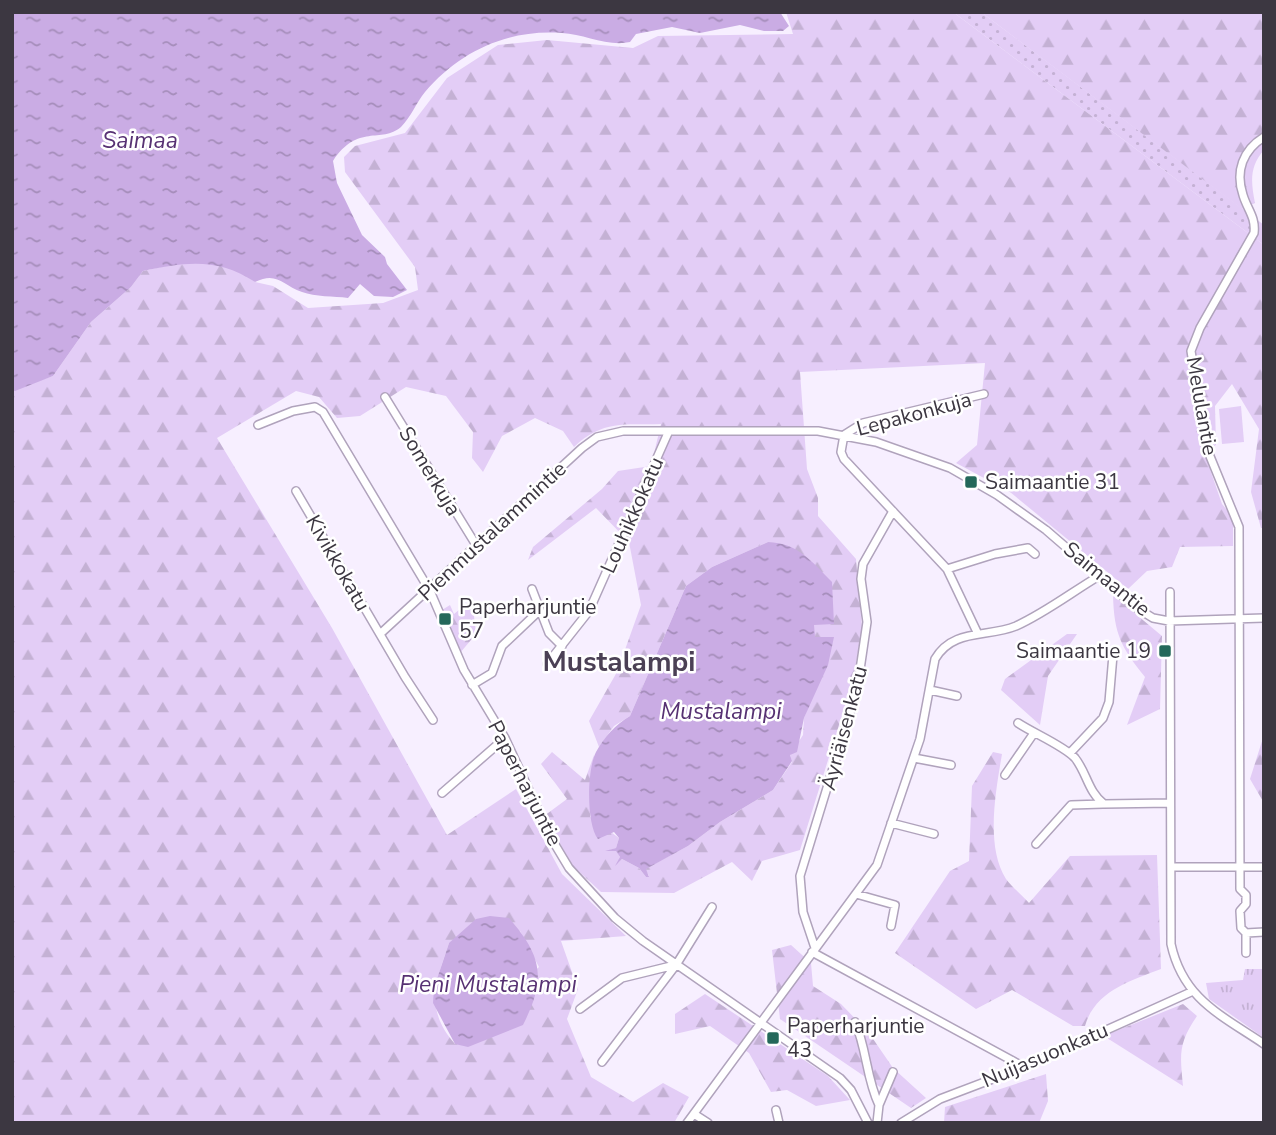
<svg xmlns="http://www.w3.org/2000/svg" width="1276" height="1135" font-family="'Nunito Sans',sans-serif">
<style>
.grass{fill:url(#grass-dots)}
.forest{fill:url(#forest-firs);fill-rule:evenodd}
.park{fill:url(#park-tufts)}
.pitch{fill:#e3cdf6}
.water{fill:url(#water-ripples)}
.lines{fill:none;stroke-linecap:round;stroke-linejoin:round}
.minor-casing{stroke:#b0a3bc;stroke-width:10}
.minor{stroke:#fff;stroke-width:7}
.poi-dot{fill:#24685a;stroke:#fff;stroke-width:2.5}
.labels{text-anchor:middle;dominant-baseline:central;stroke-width:5;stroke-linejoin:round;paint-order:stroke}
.street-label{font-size:21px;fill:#3c3741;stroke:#fff}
.poi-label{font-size:21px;fill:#3c3741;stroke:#fff;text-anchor:start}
.water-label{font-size:23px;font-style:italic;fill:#573173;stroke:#fff}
.district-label{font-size:28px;font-weight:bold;fill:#4b4055;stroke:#fff}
</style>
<defs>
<pattern id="grass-dots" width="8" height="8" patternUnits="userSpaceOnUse" patternTransform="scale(1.75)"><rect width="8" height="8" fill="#e3cdf6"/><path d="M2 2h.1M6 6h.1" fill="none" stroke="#c4b1d4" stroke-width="1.8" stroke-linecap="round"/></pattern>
<pattern id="forest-firs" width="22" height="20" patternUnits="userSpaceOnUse" patternTransform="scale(1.75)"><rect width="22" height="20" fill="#e3cdf6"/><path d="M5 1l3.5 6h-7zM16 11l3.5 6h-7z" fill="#c4b1d4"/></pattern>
<pattern id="park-tufts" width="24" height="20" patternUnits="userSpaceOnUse" patternTransform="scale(1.75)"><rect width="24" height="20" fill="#e3cdf6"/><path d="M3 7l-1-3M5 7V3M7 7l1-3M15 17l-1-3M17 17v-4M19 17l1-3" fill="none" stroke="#c4b1d4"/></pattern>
<pattern id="water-ripples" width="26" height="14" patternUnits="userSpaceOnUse" patternTransform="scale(1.75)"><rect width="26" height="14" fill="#caace4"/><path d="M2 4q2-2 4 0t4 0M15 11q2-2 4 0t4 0" fill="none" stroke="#a58dba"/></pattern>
</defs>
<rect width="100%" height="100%" fill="#f7efff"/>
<path class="grass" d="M953,12h28l283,213v20z"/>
<path class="forest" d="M786,12h167l311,233v283h-3l-10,-36 8,-63 -27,-45 -17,22 1,39 -12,7 18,52 11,13v29l-53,1 -8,20 -25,4 -19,18 -118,-97 -54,-29 21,-18 8,-82 -185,9 7,97 11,29v18l38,43 6,69 -9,52 -53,170 -38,11 -10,20 -20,-19 -58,31 -73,-1 -28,-26 -29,-50 23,-17 -26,-35 11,-12 33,28 9,-25 -4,62 29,21 -3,10 -6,2h6l4,7 -2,6 4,-4 17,9 7,9 3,-1 -4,-7 43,-23 32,-24 53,-32 19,-28 -2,-7 13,-20 1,-17 9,-24 1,-69 -46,-83 -56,25 -26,19 -56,130 -16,10 -15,21 -10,-26 28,-49 24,-67 -12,-63 -33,-34 -68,52 5,-13 69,-58 16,-18 33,-5 10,-42c-36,1 -59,-4 -87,23l-11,-16 -28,-13 -33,18 -19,36 -11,-14 1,-26 -27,-36 -40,-9 -46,29 -23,2 -18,-21 -23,-6 -79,47 115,190 115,207 69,-46 46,85 64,62 -65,5 17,48 -11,30 24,58 42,25 30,-19 26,14 -15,26h-662v-733l41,-14 38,-54 40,-35 12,-16 40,-9 34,1 19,6 19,13 18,4 35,22 75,-5 35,-13 -3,-23 -70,-95 -1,-15 11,-11 50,-13 42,-55 51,-33 49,-5 86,8 25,-12 135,-2zM520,931l19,36 -84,77c-31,-35 -19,-62 -6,-101z
M981,12h283v138c-15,17 -13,32 -9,53l-13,6z
M1113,595l49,41 -2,73 -33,16 18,-48c-24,-30 -31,-43 -32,-82z
M472,599l4,35 -16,19 -18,-43 8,-5 4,9z
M1067,634h10l-29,42 -8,49 -39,-35 4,-11z
M1264,709v94l-14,-24 13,-41z
M993,752l9,2c-6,36 -17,92 4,125 6,8 16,16 23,24l41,-47 87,-1 4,114c-31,12 -66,22 -76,57h-12l-61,-36 -36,19 -81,-56 55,-82 19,-10 3,-75z
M791,945l20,18 2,23 28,18 28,29 24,35 33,30 -15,10 -131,-89 -8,-69z
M705,994l123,82 22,24 -34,6 -29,-16 -16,2 -22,-39 -39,-27 -35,8v-20z
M1183,1004l14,12c-19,28 -17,38 -14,70l-76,-48 -1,-3z
M1046,1074l2,27 -9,22h-95l1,-16z"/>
<path class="park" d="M1245,969h19v69l-55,-39 -3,-16 37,-3z"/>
<path class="pitch" d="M1241,406l3,36 -22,2 -3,-35z"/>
<path class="water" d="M12,12h768l9,14 -6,5h-19l-24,-6 -40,8 -28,-6 -36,7 -6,8c-22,5 -46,-8 -68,-9 -54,-4 -102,18 -137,59 -9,11 -14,25 -24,35 -20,17 -43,-4 -68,34l4,22 25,52 23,22 2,7 20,26 -14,7 -19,-1 -14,-12 -12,14c-14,-2 -33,-1 -46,-6 -20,-7 -25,-21 -47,-10 -37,-25 -71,-20 -112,-11l-12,16 -40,35 -38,54 -38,15 -3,-1z
M768,542c30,1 43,19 64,40l2,42 -20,1 1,12h19l-6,28 -24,53 -7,34 -7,3 2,6 -19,29 -53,32 -32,24 -42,23 3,8h-3l-7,-9 -17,-9 -7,7 5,-9 -4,-6h-11l11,-3 3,-10 -5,-6 -16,7c-12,-15 -11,-70 -2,-87 9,-16 19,-27 34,-36l56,-130 26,-19z
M490,916l19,2c34,39 37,61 14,107l-55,22 -13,-3 -22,-41 1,-15 15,-45 27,-24z"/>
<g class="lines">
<g class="minor-casing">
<path id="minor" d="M1264,137c-21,13 -29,34 -21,58 4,14 13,22 11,38l-54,95 -9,23 16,98 32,78 1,362 6,6v9l-6,7 1,17 5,5 18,-1
M385,397l91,148
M258,425l35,-14 22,-4 8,5 107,179 34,79 41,68 46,100 18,30 46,50 28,23 197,137 11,12 17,33
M296,491l109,186 28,43
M947,569l48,-15 33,-6 7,6
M532,589l17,44 13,13
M1170,592l1,352c12,55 50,71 93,100
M977,632l-30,-63 -103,-110 -3,-7 3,-17 19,-12 121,-29
M380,634l202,-186 15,-11 26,-6h195l58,11 74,26 47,27 49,35 89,77 18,11 16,3 95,-3
M547,664l42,-53 79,-178
M472,685l20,-12 10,-27 38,-36
M930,690l27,6
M1018,723c15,10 46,23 57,35 12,15 13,34 29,46l66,-1
M1070,753l33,-35 6,-16 4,-47
M914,758l37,7
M1005,775l29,-42
M442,793l63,-55
M891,823l43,11
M1036,844l35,-39 32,-1
M1171,867h93
M856,894l39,11 -4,21
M815,948l-12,-36 -3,-36 57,-186 10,-68 -6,-43 2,-15 30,-53
M812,952l212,115
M1246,953v-20
M580,1009l42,-31 53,-13
M855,1022c12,27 11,56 24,83
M602,1062l74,-97 36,-58
M776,1110l3,13
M694,1114l14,9
M687,1123l190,-258 43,-126 15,-80c18,-31 52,-21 81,-33 29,-13 56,-34 83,-50
M877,1123l2,-18 14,-33
M901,1123l39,-24 84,-32 167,-75"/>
</g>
<use href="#minor" class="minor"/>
</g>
<g class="poi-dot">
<rect x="964" y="475" width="14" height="14" rx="3.5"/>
<rect x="438" y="612" width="14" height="14" rx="3.5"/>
<rect x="1158" y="644" width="14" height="14" rx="3.5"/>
<rect x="766" y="1031" width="14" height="14" rx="3.5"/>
</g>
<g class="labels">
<g class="street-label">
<text transform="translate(1202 406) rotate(80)">Melulantie</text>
<text transform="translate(914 414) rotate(-15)">Lepakonkuja</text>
<text transform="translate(430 471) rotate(59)">Somerkuja</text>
<text transform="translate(632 515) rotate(-66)">Louhikkokatu</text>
<text transform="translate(492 531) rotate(-43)">Pienmustalammintie</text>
<text transform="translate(338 563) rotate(60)">Kivikkokatu</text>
<text transform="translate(1107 579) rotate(39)">Saimaantie</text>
<text transform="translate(844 728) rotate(-75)">Äyriäisenkatu</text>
<text transform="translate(525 783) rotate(63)">Paperharjuntie</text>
<text transform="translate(1045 1055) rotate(-23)">Nuijasuonkatu</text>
</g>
<g class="poi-label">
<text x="985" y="482">Saimaantie 31</text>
<text x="459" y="607">Paperharjuntie<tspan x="459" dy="24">57</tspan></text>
<text x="1151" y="651" text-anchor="end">Saimaantie 19</text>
<text x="787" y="1026">Paperharjuntie<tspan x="787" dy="24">43</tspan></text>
</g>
<g class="water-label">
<text x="140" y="140">Saimaa</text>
<text x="721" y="711">Mustalampi</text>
<text x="488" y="984">Pieni Mustalampi</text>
</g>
<g class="district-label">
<text x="619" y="662">Mustalampi</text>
</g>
</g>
<rect width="1276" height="1135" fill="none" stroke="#3c3741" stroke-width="28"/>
</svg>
